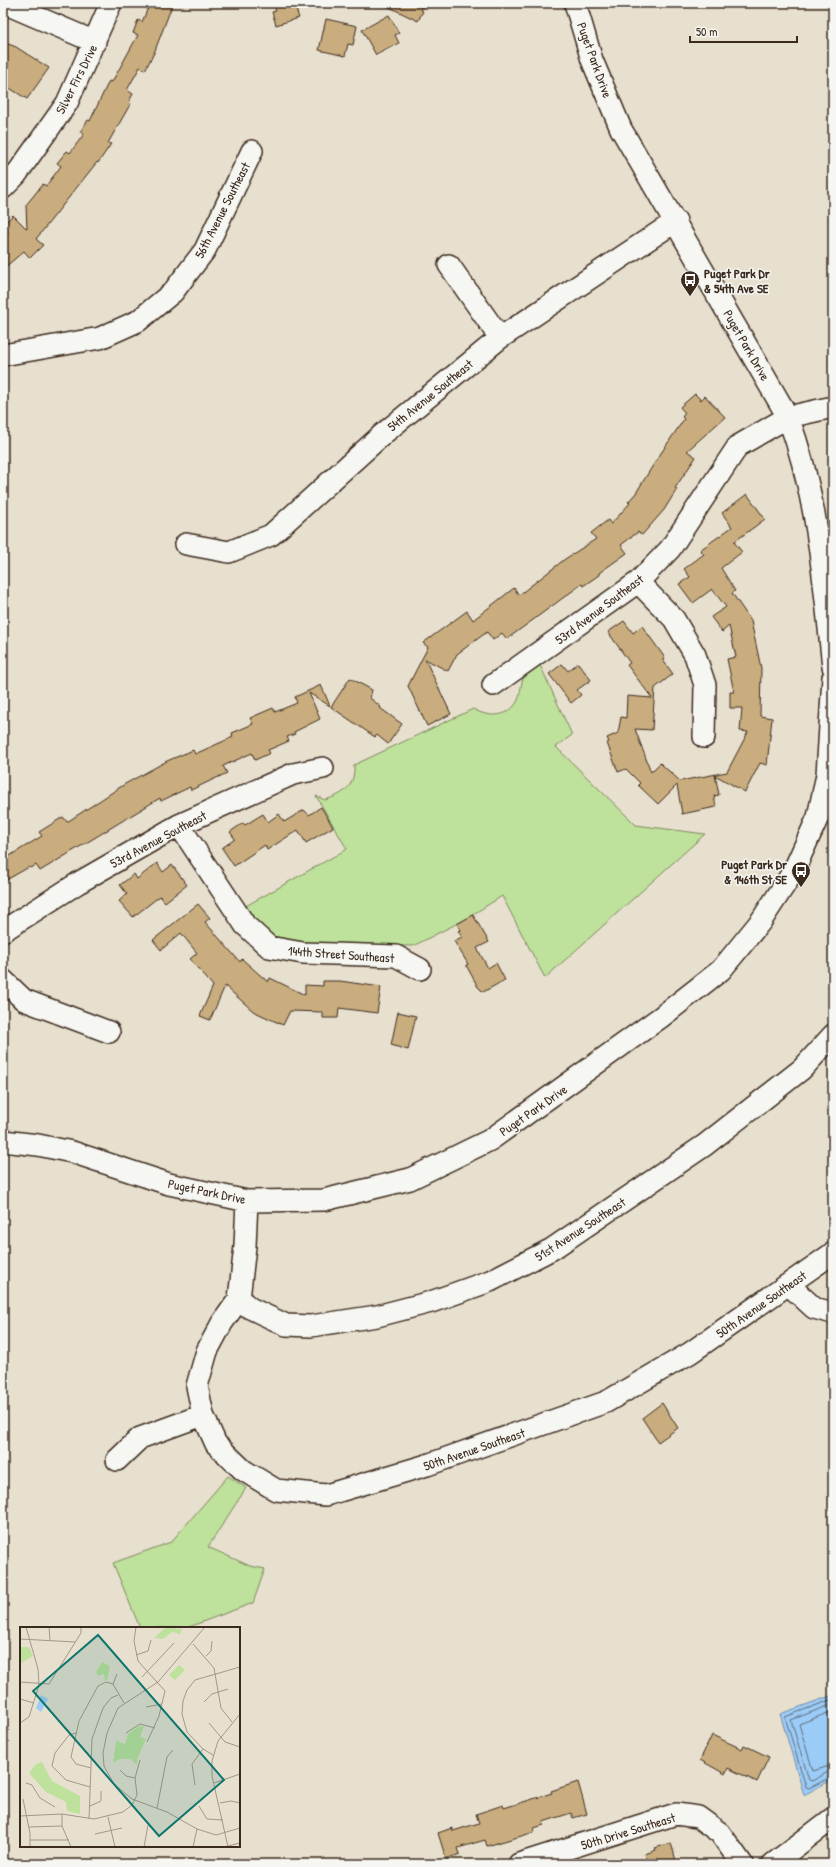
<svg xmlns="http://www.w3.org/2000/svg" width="836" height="1867" font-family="'Patrick Hand',sans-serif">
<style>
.green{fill:#bee19b;stroke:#7c865c}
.water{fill:#9bccf8;stroke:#758ba1}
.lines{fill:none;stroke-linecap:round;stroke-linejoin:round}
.shore{stroke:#616b75;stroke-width:1}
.building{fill:#c9ad7e;stroke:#3b2a1e}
.minor-casing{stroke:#3b2a1e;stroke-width:24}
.minor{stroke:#f6f6f2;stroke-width:21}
.labels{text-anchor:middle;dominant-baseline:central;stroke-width:3;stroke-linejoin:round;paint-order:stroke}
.street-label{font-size:13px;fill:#3b2a1e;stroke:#f6f6f2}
.poi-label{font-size:13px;font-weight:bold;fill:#3b2a1e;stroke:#f6f6f2;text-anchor:start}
.inset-road{fill:none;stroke:#a39788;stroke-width:1}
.view{fill:#0f766e;fill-opacity:0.15;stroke:#0f766e;stroke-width:2}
.inset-edge{fill:none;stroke:#3b2a1e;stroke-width:2}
</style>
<rect width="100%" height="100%" fill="#e8e0cf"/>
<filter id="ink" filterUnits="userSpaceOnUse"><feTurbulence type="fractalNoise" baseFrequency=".025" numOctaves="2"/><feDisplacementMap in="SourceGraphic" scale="8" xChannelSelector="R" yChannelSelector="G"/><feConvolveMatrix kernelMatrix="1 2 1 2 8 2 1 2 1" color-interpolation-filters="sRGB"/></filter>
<g filter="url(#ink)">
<path class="green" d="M540,665l32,70 -16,12 80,78 69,9 -160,144 -43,-82 -38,24 -51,26 -118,-2c-27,-5 -37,-13 -51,-37l103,-58 -31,-53 9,4c19,-6 30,-13 29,-35l119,-56c14,8 34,10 44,-7 4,-7 3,-16 6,-23 3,-5 13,-11 17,-14z
M228,1476l18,12 -38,59 42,19 15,3 -12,34 -67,25h-46l-27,-65 58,-21z"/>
<path class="water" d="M833,1695v84l-29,16 -24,-81z"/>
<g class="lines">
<path class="shore" d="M833,1699l-48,18 21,70 3,1 24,-12
M833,1704l-42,16 18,60 3,1 16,-9 5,-1
M833,1711l-34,13 14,47 20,-6"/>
</g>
<path class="building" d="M150,3h23l-19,50 -9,17 -5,-3 -13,23 6,4 -4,7 2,2 -23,40 3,1 -13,19 -1,-1 -61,77 7,6 -13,13 -6,-7 -21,18v-32l5,-5 -5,-7 10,-10 14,14 -1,-24 17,-21 3,2 15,-20 -4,-3 10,-12 3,2 14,-19 -4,-2 8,-12 2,1 19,-40 3,1 26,-47 -5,-2 5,-13 4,2z
M273,3h21l5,15 -23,7 -4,-13 4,-1z
M381,3h43l-3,7 2,1 -5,10z
M389,15l10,18 -4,2 4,8 -23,12 -14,-25z
M326,19l31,7 -4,19 -5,-1 -3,12 -26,-6z
M3,42l13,5 33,21 -22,31 -24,-15z
M695,394l6,6 4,-4 20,21 -38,34 9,6 -21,31 2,1 -13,21 -22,25 -4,-3 -17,13 6,8 -28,20v2l-16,11 -1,-2 -75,55 -5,-6 -9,7 -6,-8 -30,22 -9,17 -23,-12 26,55 -24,12 -19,-40 20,-39 -5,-4 44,-32 6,9 41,-32 5,7 46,-36 31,-20 -5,-6 17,-13 3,4 19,-21 -2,-1 8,-9 19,-31 29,-43 -2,-2 3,-4 -5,-6z
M747,494l18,25 -31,23 8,10 -21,16 14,23 -3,2 19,28 10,47 -1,48 12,2 -5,47 -7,-2 -15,29 -30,-17 4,20 -5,1 2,11 -34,7 -5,-29 -19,19 -20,-19 2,-2 -14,-14 -8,3 -11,-29 2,-1 -2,-4 11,-5 3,-16 5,1 1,-22 25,2 -25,-33 3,-2 -22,-31 16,-11 9,12 9,-7 23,32 -3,1 11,15 -18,14 -3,42 -17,-1 16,43 9,-9 20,18 47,-9 21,-40 -8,-1 2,-23h-12v-16h4l-7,-33 9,-2 -7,-31 -7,6 -11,-15 15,-10 -14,-18 -19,14 -14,-19 11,-7 -6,-8 20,-15 -4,-4 32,-23 -10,-14z
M578,663l13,17 -14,10 4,5 -10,8 -22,-29 13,-10 6,7z
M350,678l22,12 -2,8 11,9 -1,1 22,16 -14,20 -11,-9 -2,2 -44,-30z
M321,685l9,21 -21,-13 11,26 -26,13 1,2 -8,3 2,4 -21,9 2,3 -15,7 -3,-7 -29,13 4,7 -36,17 -1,-3 -29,14 -1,-3 -120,73 -4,-6 -5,3 -2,-1 -26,15v-22l39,-24 -3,-4 24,-15 4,5 58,-38 42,-23 26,-11 2,4 38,-17 -1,-4 21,-9 -3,-6 23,-10 2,4 22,-9 -2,-6z
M321,807l12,20 -27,16 -8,-13 -31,20 -2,-5 -31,21 -12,-18 13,-9 -5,-7 13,-9 2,2 18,-11 5,8 11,-8 5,8 20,-12 5,5z
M157,863l6,9 9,-7 15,20 -22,17 -5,-6 -27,21 -14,-16 8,-7 -7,-9 14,-11 3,5z
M198,904l12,14 -5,4 35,40 2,-3 26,23 2,-4 35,17v-10l18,1v-5h17l41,6 -4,26 -38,-5 -1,10h-15v-6l-33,-1 -7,14 -30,-14 -28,-25 -15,34 -10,-4 13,-30 -23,-27 7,-6 -16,-20 -20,17 -8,-10z
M473,915l16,27 -12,6 11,20 8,-5 9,17 -22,12 -5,-5 -12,-22 2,-1 -14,-23 8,-4 -4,-6 3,-1 -4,-6z
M398,1012l18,4 -8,34 -17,-5z
M662,1403l16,25 -20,14 -16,-24z
M712,1735l30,14 2,-4 25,12 -12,25 -29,-14 -3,6 -25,-14z
M578,1782l9,32 -14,4 -2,-5 -28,9 1,3 -10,3 1,4 -48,14 -2,-6 -27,8 2,6 -14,5 -8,-26 14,-5 1,3 26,-8 -3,-9 27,-9 1,3 48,-15 -1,-2z
M671,1843l6,21h-29l-3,-10 11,-4 -1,-2z"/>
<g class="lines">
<g class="minor-casing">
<path id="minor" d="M4,3l91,39
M575,3l17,57 29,69 167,288c30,80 36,165 45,250
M3,188l13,-13 51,-72 44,-100
M449,265l51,73
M3,355l97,-17 38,-17 35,-29 32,-42 47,-99
M186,544l43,8 42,-17 112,-101 117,-96 176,-117
M638,582l36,37 21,36 10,30 -1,52
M493,685l145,-103 32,-33 68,-103 50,-29 45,-10
M179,825l66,100 24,22 34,6 93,3 24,13
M3,931l75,-48 101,-58 114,-51 30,-6
M3,980l21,20 85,32
M3,1141l35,4 34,7 97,32 78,17 77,-1 86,-21 80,-39 171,-123 60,-47 40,-49 32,-49 25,-55 9,-42 6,-98
M789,1285l25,23 19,5
M239,1299l11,9 36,17 25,1 66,-10 54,-14 59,-21 62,-32 153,-104 97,-76 31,-34
M203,1415l-6,-29 10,-35 15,-28 17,-24 6,-53 2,-45
M117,1460l23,-22 63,-23 13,29 27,26 33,20 50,5 101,-30 179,-63 84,-49 143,-100
M519,1864l157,-50 22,3 22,16 22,31
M773,1864l60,-46"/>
</g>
<use href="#minor" class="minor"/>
</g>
</g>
<defs>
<g id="bus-pin" transform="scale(1)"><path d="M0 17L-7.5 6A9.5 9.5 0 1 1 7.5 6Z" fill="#3b2a1e" stroke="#f6f6f2"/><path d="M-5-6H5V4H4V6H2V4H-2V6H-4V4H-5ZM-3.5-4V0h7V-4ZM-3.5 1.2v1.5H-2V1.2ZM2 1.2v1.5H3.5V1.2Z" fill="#fff"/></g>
</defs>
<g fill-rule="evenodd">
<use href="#bus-pin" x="690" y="280"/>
<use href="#bus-pin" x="801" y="871"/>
</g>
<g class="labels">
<g class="street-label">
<text transform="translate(595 60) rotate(70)">Puget Park Drive</text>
<text transform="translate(76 79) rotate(-63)">Silver Firs Drive</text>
<text transform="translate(222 210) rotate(-63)">56th Avenue Southeast</text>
<text transform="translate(747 345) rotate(60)">Puget Park Drive</text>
<text transform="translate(430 395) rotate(-39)">54th Avenue Southeast</text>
<text transform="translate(599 609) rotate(-37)">53rd Avenue Southeast</text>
<text transform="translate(158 839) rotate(-28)">53rd Avenue Southeast</text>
<text transform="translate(341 954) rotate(4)">144th Street Southeast</text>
<text transform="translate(533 1110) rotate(-35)">Puget Park Drive</text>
<text transform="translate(207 1191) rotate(12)">Puget Park Drive</text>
<text transform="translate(580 1229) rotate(-33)">51st Avenue Southeast</text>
<text transform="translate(761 1304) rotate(-35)">50th Avenue Southeast</text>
<text transform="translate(474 1449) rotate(-19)">50th Avenue Southeast</text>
<text transform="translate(628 1831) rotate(-17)">50th Drive Southeast</text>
</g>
<g class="poi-label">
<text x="704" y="273">Puget Park Dr<tspan x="704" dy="15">&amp; 54th Ave SE</tspan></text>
<text x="787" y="864" text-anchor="end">Puget Park Dr<tspan x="787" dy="15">&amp; 146th St SE</tspan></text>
</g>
</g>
<g transform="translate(20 1627)">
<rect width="220" height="220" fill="#e8e0cf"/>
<path d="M146,0l16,2 -2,5 -8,-2 -9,7 -9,-1zM0,20h9l4,9 -12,7 -1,5zM82,35l8,4 -3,14 -2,1 -1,-7 -6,2 -2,-4zM159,38l6,5 -10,10 -6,-5zM119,99h5l-4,11 6,2 -9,20v6l-7,-6h-11l-6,4 3,-22 9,3 3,-10zM22,135l10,19 28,15v18l-13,-3 -1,-9 -20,-10 -17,-19 7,-9z" fill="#bee19b"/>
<path d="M21,68l7,4 -7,13 -5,-4z" fill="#9bccf8"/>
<path class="inset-road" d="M29,0l1,13M116,0l-2,14 4,20 27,30 -6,25 -12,26M185,0l-47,55 -40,26 -11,25 -4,20 1,13 10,18 18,15 35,13 30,17 19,6 24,-7M0,12l55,3M173,17l21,24 7,40 11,14M116,28l12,-4 3,-11M186,29l5,-5 1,-10M122,50l32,-34M0,55l29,2 32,-51v-6M93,57l11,19M0,72l14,4M184,75l8,-8 16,-5M126,80l16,-3M0,96l9,-6 10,-32 -1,-16 -12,-42M189,96l16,19 15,5M56,106l-7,2 -14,18 -3,13 14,14 24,7M106,106l14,-9 15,4M193,128l-10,-6 -16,-17 -5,-18 1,-13 4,-11 8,-10 45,-13M71,141l-15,-4 -5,-7 8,-36 19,-35 8,-4 7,2 4,-10M100,143l6,6 9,2M6,156l6,2 8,13 15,9M194,156l26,-9M175,158l-3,-21 11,-15M3,172l7,34v14M200,176l11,-2 9,2M70,179l11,-5v-10M179,179l8,13 16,1M137,181l10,-51 6,-7M42,187v12l9,21M0,189l42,-2 32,5 29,-7 9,-7 5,-10 -2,-17 5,-18M88,190l7,30M69,192l3,-80 11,-31 8,-10 7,-3M9,200l33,-1M75,207l27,-6M10,213h39M208,219l12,-3M124,220l4,-22M173,220l4,-18M208,220l-16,-71v-15l6,-20 22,-27"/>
<path class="view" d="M78,8l126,145 -65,56 -126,-145z"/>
<rect width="220" height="220" class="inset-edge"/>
</g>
<rect width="836" height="1867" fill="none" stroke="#f6f6f2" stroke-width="16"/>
<rect x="8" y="8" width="820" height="1851" fill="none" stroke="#3b2a1e" stroke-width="1.5" filter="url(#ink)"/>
<path d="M690 36v6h107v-6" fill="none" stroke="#3b2a1e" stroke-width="2"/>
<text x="696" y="36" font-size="12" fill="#3b2a1e" stroke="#f6f6f2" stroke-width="3" paint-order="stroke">50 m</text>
</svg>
